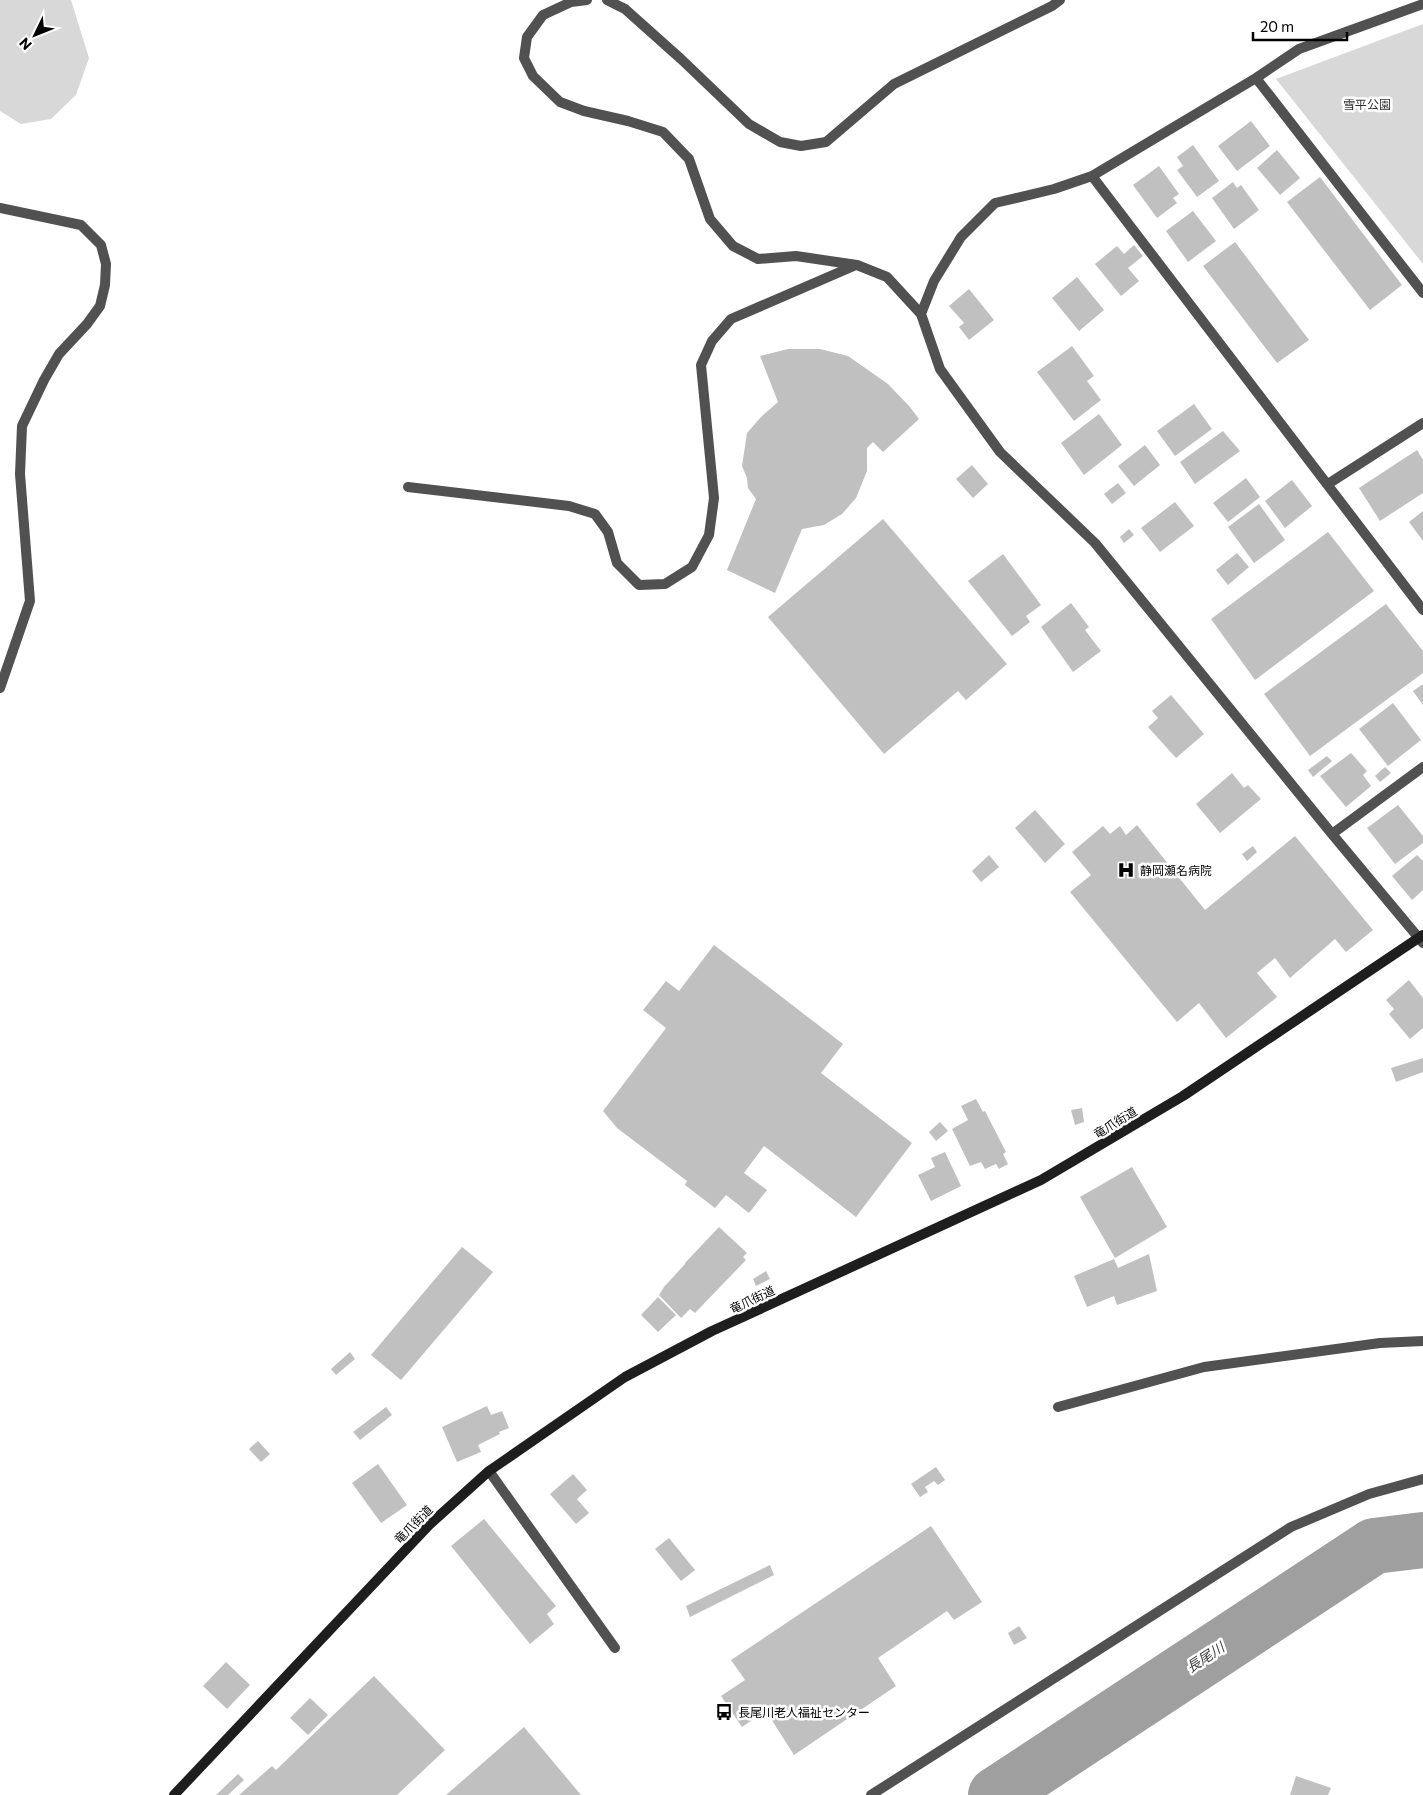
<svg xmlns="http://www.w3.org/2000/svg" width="1423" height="1795" font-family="Commissioner,'Noto Sans JP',sans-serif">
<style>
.green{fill:#d8d8d8}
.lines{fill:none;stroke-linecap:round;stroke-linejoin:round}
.river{stroke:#9f9f9f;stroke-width:56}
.building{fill:#c0c0c0}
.lane{stroke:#515151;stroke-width:10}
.street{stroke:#515151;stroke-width:10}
.secondary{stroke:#1e1e1e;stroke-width:10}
.labels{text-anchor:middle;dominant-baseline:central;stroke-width:5;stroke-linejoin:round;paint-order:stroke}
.park-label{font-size:12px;fill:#2f2f2f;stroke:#fff}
.poi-label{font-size:12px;fill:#000;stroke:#fff;text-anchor:start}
.street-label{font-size:12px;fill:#000;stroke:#fff}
.water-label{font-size:14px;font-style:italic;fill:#404040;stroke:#fff}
</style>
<rect width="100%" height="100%" fill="#fff"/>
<path class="green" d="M0,0h71l18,58 -13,37 -25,24 -30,5 -21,-13z
M1423,24v240l-147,-185z"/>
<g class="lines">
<path class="river" d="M996,1795l378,-249 49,-6"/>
</g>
<path class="building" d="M1251,121l19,25 -33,25 -19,-25z
M1193,145l26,36 -22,16 -20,-27 6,-4 -6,-9z
M1277,150l23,28 -20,17 -23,-27z
M1159,166l20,28 -6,4 4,5 -20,15 -24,-33z
M1320,177l82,108 -32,25 -83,-108z
M1233,182l4,6 4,-3 18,25 -25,19 -22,-31z
M1193,211l23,30 -28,21 -22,-31z
M1235,242l74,98 -32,23 -74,-97z
M1134,245l9,11 -15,12 11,13 -18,15 -26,-32 22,-18 7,8z
M1077,277l27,33 -25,21 -27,-33z
M969,289l25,31 -25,20 -10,-13 5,-4 -15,-17z
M1072,346l22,30 -7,5 14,19 -27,21 -37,-49z
M788,349h32l28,7 40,28 22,23 9,12 -36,33 -10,-10 -6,6v23l-11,27 -14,16 -18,11 -22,4 -27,64 -48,-23 29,-71 -8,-11 -1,-10 -5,-12 5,-33 14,-16 17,-15 -18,-46z
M1194,404l18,25 -37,27 -18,-25z
M1099,414l23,31 -38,30 -23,-32z
M1223,431l17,20 -45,33 -15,-22z
M1145,445l15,20 -26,21 -16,-20z
M1417,450l6,10v33l-43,28 -21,-33z
M972,465l16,19 -15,14 -17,-19z
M1246,478l14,19 -32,25 -15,-19z
M1292,480l20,26 -27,22 -20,-27z
M1118,483l8,10 -14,11 -8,-10z
M1175,502l19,24 -34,26 -19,-24z
M1259,504l26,36 -31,23 -26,-36z
M1423,511v30l-14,-19z
M883,519l124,145 -41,36 -8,-9 -74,63 -116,-137z
M1129,529l5,6 -10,8 -4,-6z
M1328,532l46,59 -119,89 -44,-61z
M1237,553l12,14 -21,18 -12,-15z
M1003,554l38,51 -15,11 4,6 -18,14 -44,-55z
M1071,603l18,24 -4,3 16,21 -28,21 -32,-45z
M1386,604l37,47v22l-113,83 -46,-62z
M1423,684v21l-10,-14z
M1171,695l33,39 -28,24 -28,-31 10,-9 -6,-7z
M1393,703l28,37 -33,26 -29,-37z
M1351,753l16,18 -4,4 8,11 -25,21 -26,-31z
M1327,756l5,5 -19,16 -5,-7z
M1385,767l6,6 -11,9 -5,-6z
M1232,773l12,15 4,-3 13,14 -41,34 -24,-29z
M1398,805l25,31v7l-28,21 -28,-36z
M1035,810l30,34 -20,19 -30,-35z
M1137,825l68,85 90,-74 78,94 -27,22 -11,-13 -45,39 -15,-20 -18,15 20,24 -51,41 -27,-35 -22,19 -107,-130 21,-17 -19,-23 31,-26 7,8 10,-8 6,9z
M1253,846l4,6 -10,9 -5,-7z
M989,855l10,12 -18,15 -9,-11z
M1417,855l6,6v29l-11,10 -20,-24z
M714,945l129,99 -22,29 91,70 -56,74 -92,-71 -20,27 23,17 -18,23 -23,-18 -11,13 -30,-23 2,-4 -70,-53 -14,-17 63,-83 -23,-18 23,-29 13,10z
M1409,980l14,18v30l-13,11 -21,-25 5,-5 -8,-9z
M1423,1058v14l-27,10 -5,-14z
M976,1099l7,13 2,-1 21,41 -3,2 5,10 -9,5 -3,-5 -11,5 -4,-7 -11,4 -18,-37 16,-9 -7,-14z
M1082,1108l2,14 -9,3 -4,-15z
M940,1122l8,9 -12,10 -7,-9z
M945,1152l16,34 -30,15 -13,-26 17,-8 -4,-9z
M1132,1167l35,60 -52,31 -35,-61z
M719,1227l28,26 -4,4 3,3 -51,53 -5,-4 -9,9 -22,-23 5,-8 21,-23v-1z
M462,1247l31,25 -92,108 -30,-25z
M1149,1254l8,37 -40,14 -3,-9 -27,11 -13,-31 40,-17 4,9z
M766,1271l4,8 -14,7 -3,-7z
M658,1297l18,18 -18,17 -17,-17z
M350,1352l5,7 -19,16 -5,-6z
M487,1406l4,9 11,-4 7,17 -10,4 1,2 -22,11 3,7 -24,10 -15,-35z
M386,1407l6,8 -32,25 -7,-8z
M258,1441l12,13 -9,8 -12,-13z
M378,1464l29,41 -26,18 -29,-40z
M936,1467l9,13 -7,5 -4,-4 -9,6 3,5 -8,5 -9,-13z
M573,1474l14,16 -10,9 12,14 -13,11 -26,-30z
M484,1519l72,87 -9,8 7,10 -24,20 -79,-98z
M931,1526l51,76 -28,18 -7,-9 -69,47 18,28 -102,69 -28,-44 -24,16 -21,-31 24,-16 -14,-20z
M669,1538l26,32 -14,11 -26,-32z
M770,1565l4,10 -84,42 -4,-11z
M1019,1626l8,12 -13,7 -6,-12z
M226,1662l24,23 -23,24 -24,-23z
M374,1676l71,74 -48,45h-158l33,-29 4,4z
M310,1698l18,17 -20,20 -18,-17z
M524,1727l57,68h-135z
M238,1774l6,6 -16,15h-12z
M1296,1776l35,12 -3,7h-38z"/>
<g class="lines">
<path class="lane" d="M489,1471l126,177"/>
<path class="street" d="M587,0l-16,2 -28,13 -16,22 -3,21 9,18 27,26 24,9 44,10 35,11 26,27 21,60 23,27 25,13 38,-3 61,9 30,12 34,37 19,55 60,83 95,91 237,291 91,109
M607,0l18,9 56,50 68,65 31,18 21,4 25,-4 68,-58 158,-78 8,-6
M1256,78l167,215
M1092,176l331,434
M0,208l81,17 20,20 5,19 -1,21 -5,21 -13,18 -28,30 -15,26 -22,46 -2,48 10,127 -30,87
M921,314l13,-33 27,-44 34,-34 59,-14 38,-13 164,-98 43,-29 124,-45
M1328,484l95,-61
M408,487l161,19 26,8 13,18 9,31 22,22 26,-1 27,-17 17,-32 5,-37 -13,-133 11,-24 19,-22 125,-54
M1332,834l91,-67
M1058,1407l146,-40 176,-24 43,-2
M871,1795l420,-268 78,-33 54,-15"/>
<path class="secondary" d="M174,1795l255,-270 60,-54 136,-94 87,-46 329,-151 142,-84 240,-161"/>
</g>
<defs>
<g id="hospital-bare" transform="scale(1.35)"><path d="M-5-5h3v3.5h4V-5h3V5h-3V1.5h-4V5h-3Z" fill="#000" stroke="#fff" stroke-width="2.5" paint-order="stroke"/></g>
<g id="bus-bare" transform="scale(1.35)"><path d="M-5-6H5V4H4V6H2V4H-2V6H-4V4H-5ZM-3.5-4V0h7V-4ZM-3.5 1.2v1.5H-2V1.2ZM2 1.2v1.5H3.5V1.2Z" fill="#000" stroke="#fff" stroke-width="2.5" paint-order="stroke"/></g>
</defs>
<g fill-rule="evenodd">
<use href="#hospital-bare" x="1126" y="870"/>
<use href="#bus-bare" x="724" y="1712"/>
</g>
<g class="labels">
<g class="park-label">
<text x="1367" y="104">雪平公園</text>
</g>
<g class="poi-label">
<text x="1140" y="870">静岡瀬名病院</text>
<text x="738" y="1712">長尾川老人福祉センター</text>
</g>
<g class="street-label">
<text transform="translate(1115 1122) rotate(-31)">竜爪街道</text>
<text transform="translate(752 1299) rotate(-25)">竜爪街道</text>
<text transform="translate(413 1524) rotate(-45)">竜爪街道</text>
</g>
<g class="water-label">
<text transform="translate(1205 1657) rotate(-33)">長尾川</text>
</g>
</g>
<g transform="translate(35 35) rotate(227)" stroke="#ffffff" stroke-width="4" paint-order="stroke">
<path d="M0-4L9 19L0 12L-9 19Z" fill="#000000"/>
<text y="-8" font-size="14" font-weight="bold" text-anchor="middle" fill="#000000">N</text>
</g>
<path d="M1253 32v8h94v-8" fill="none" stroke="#000000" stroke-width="2.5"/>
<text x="1260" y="32" font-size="15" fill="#000000" stroke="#ffffff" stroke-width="4" paint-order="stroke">20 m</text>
</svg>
